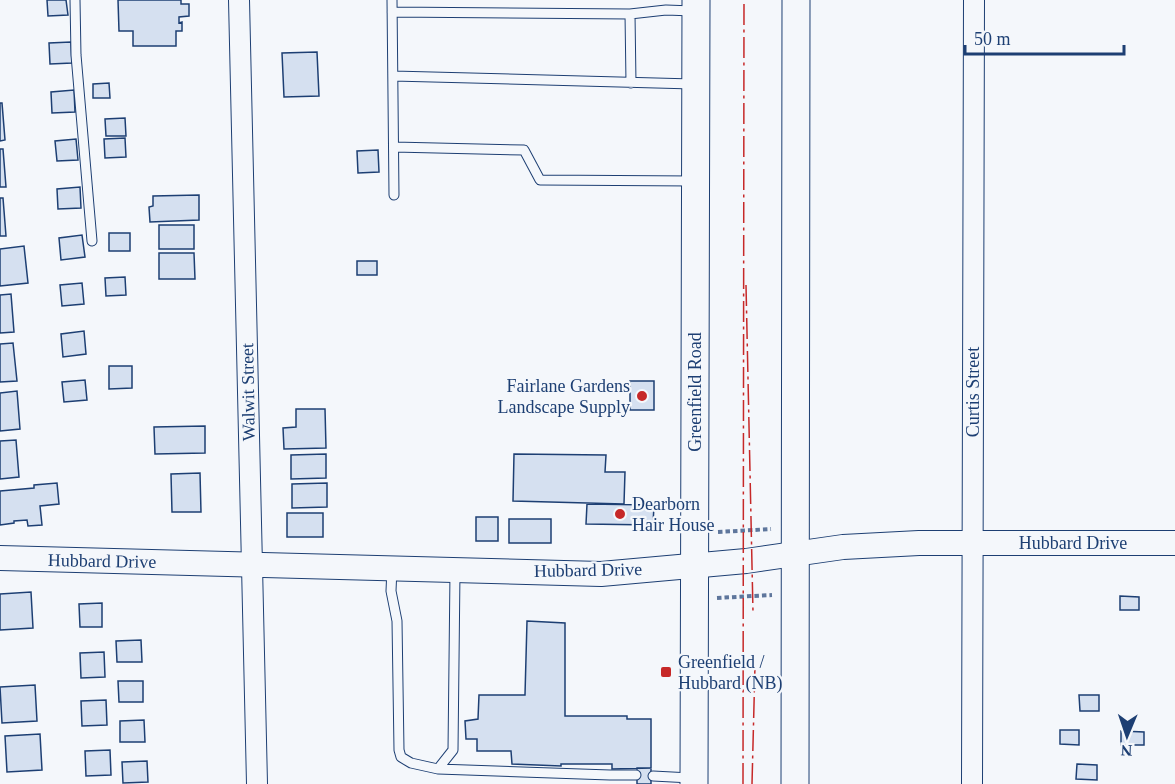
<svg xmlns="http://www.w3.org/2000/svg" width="1175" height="784" font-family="'Times New Roman',serif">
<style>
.building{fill:#d5e0f0;stroke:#1d3f73;stroke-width:1.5}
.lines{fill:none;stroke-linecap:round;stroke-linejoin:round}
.service-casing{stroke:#1d3f73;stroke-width:11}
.minor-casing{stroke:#1d3f73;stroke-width:22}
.tertiary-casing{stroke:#1d3f73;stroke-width:26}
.secondary-casing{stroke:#1d3f73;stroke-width:29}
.path{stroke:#5e769c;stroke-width:4;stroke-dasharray:4.5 3;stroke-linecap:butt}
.service{stroke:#f4f7fb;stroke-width:9}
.minor{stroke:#f4f7fb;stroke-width:20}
.tertiary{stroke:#f4f7fb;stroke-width:24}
.secondary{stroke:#f4f7fb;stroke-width:27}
.power{stroke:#c62828;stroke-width:1.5;stroke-dasharray:21 4.5 3 4.5;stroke-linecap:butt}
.poi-dot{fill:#c62828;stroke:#f4f7fb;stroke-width:2}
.labels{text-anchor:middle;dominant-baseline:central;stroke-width:4.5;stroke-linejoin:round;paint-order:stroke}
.poi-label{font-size:18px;fill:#1d3f73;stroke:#f4f7fb;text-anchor:start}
.street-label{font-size:18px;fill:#1d3f73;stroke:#f4f7fb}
</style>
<rect width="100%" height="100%" fill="#f4f7fb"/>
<path class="building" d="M47,0h19l2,15 -20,1z
M118,0h63v4h8v12l-10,1v6l3,-1v9h-6v15h-43v-15h-14z
M71,42l1,21 -22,1 -1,-21z
M317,52l2,44 -35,1 -2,-44z
M109,83l1,15h-17v-14z
M74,90l1,22 -23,1 -1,-21z
M0,103h2l3,37 -5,1z
M125,118l1,18h-20l-1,-17z
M125,138l1,19 -21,1 -1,-19z
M76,139l2,21 -21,1 -2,-20z
M0,149h3l3,38h-6z
M378,150l1,22 -21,1 -1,-22z
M80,187l1,21 -23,1 -1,-20z
M199,195v25l-49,2 -1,-15 4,-1v-10z
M0,198h3l3,38h-6z
M159,225h35v24h-35z
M109,233h21v18h-21z
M82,235l3,22 -24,3 -2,-22z
M24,246l4,37 -28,3v-37z
M159,253h35l1,26h-36z
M357,261h20v14h-20z
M125,277l1,18 -20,1 -1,-18z
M82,283l2,21 -22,2 -2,-21z
M11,294l3,38 -14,1v-38z
M84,331l2,23 -23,3 -2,-23z
M13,343l4,38 -17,1v-38z
M109,366h23v22l-23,1z
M85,380l2,20 -23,2 -2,-20z
M630,381h24v29h-24z
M17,391l3,38 -20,2v-38z
M296,409h29l1,39 -42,1 -1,-21 13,-1z
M205,426v27l-50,1 -1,-27z
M16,440l3,37 -19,2v-38z
M326,454v24l-35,1v-24z
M514,454l92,1 -1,17h20l-1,32 -111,-3z
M200,473l1,39h-29l-1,-38z
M57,483l2,21 -19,2 2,19 -14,1 -1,-6 -13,1v2l-14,2v-34l34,-3v-3z
M327,483v24l-35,1v-24z
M587,504l67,1 -1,20 -67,-1z
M287,513h36v24h-36z
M476,517h22v24h-22z
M509,519h42v24h-42z
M31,592l2,36 -33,2v-36z
M1120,596l19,1v13h-19z
M102,603v24h-22l-1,-23z
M527,621l38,2v93h62v3h24v49l-39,1v-5h-51v2l-49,-2 -1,-13h-34v-12h-11l-1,-18 13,-2 1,-24h46z
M141,640l1,22h-25l-1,-21z
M104,652l1,25 -24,1 -1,-25z
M118,681h25v21h-24z
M35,685l2,36 -35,2 -2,-36z
M1079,695h20v16h-19z
M106,700l1,25 -25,1 -1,-25z
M144,720l1,22h-25v-21z
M1060,730h19v15l-19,-1z
M1121,731l23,1v13h-23z
M40,734l2,36 -35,2 -2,-36z
M110,750l1,25 -25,1 -1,-25z
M147,761l1,21 -25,1 -1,-21z
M1077,764l20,1v15l-21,-1z
M637,768h14v16h-14z"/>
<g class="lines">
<g class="service-casing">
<path id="service" d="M75,0l1,55 16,186
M392,0l2,195
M392,12l238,2
M393,76l300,8
M631,83l-1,-69 36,-4 27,1
M394,147l130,3 16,30 153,1
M392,568l-1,23 6,30 2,129 2,7 10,6 27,6 172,6h26
M438,769l15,-19 2,-178
M653,776l38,2"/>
</g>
<g class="minor-casing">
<path id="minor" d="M239,0l18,784
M972,784l2,-784"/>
</g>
<g class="tertiary-casing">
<path id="tertiary" d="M0,558l601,16 145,-13 97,-14 76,-4h256"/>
</g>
<g class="secondary-casing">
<path id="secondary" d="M694,784l2,-784
M795,784l1,-784"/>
</g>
<path class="path" d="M718,532l53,-3
M717,598l55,-3"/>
<use href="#service" class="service"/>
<use href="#minor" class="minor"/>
<use href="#tertiary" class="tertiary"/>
<use href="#secondary" class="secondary"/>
<path class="power" d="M746,285l7,327
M743,784l1,-784
M752,784l3,-119"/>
</g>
<g class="poi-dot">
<circle cx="642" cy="396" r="6"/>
<circle cx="620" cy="514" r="6"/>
<rect x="660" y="666" width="12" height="12" rx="3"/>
</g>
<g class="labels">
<g class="poi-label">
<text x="630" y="386" text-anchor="end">Fairlane Gardens<tspan x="630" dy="21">Landscape Supply</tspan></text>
<text x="632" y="504">Dearborn<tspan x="632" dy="21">Hair House</tspan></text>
<text x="678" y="662">Greenfield /<tspan x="678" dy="21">Hubbard (NB)</tspan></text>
</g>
<g class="street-label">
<text transform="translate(248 392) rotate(-91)">Walwit Street</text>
<text transform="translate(695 392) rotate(-90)">Greenfield Road</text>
<text transform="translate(973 392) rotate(-90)">Curtis Street</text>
<text x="1073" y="543">Hubbard Drive</text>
<text transform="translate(102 561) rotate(1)">Hubbard Drive</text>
<text transform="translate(588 570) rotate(-1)">Hubbard Drive</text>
</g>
</g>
<g transform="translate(1127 736) rotate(182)" stroke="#f4f7fb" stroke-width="4.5" paint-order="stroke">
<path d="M0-4.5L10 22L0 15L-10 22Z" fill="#1d3f73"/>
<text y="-9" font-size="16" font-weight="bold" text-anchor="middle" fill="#1d3f73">N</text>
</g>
<path d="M965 45v9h159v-9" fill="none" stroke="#1d3f73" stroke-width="3"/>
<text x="974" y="45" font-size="18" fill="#1d3f73" stroke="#f4f7fb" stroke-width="4.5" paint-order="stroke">50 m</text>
</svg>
